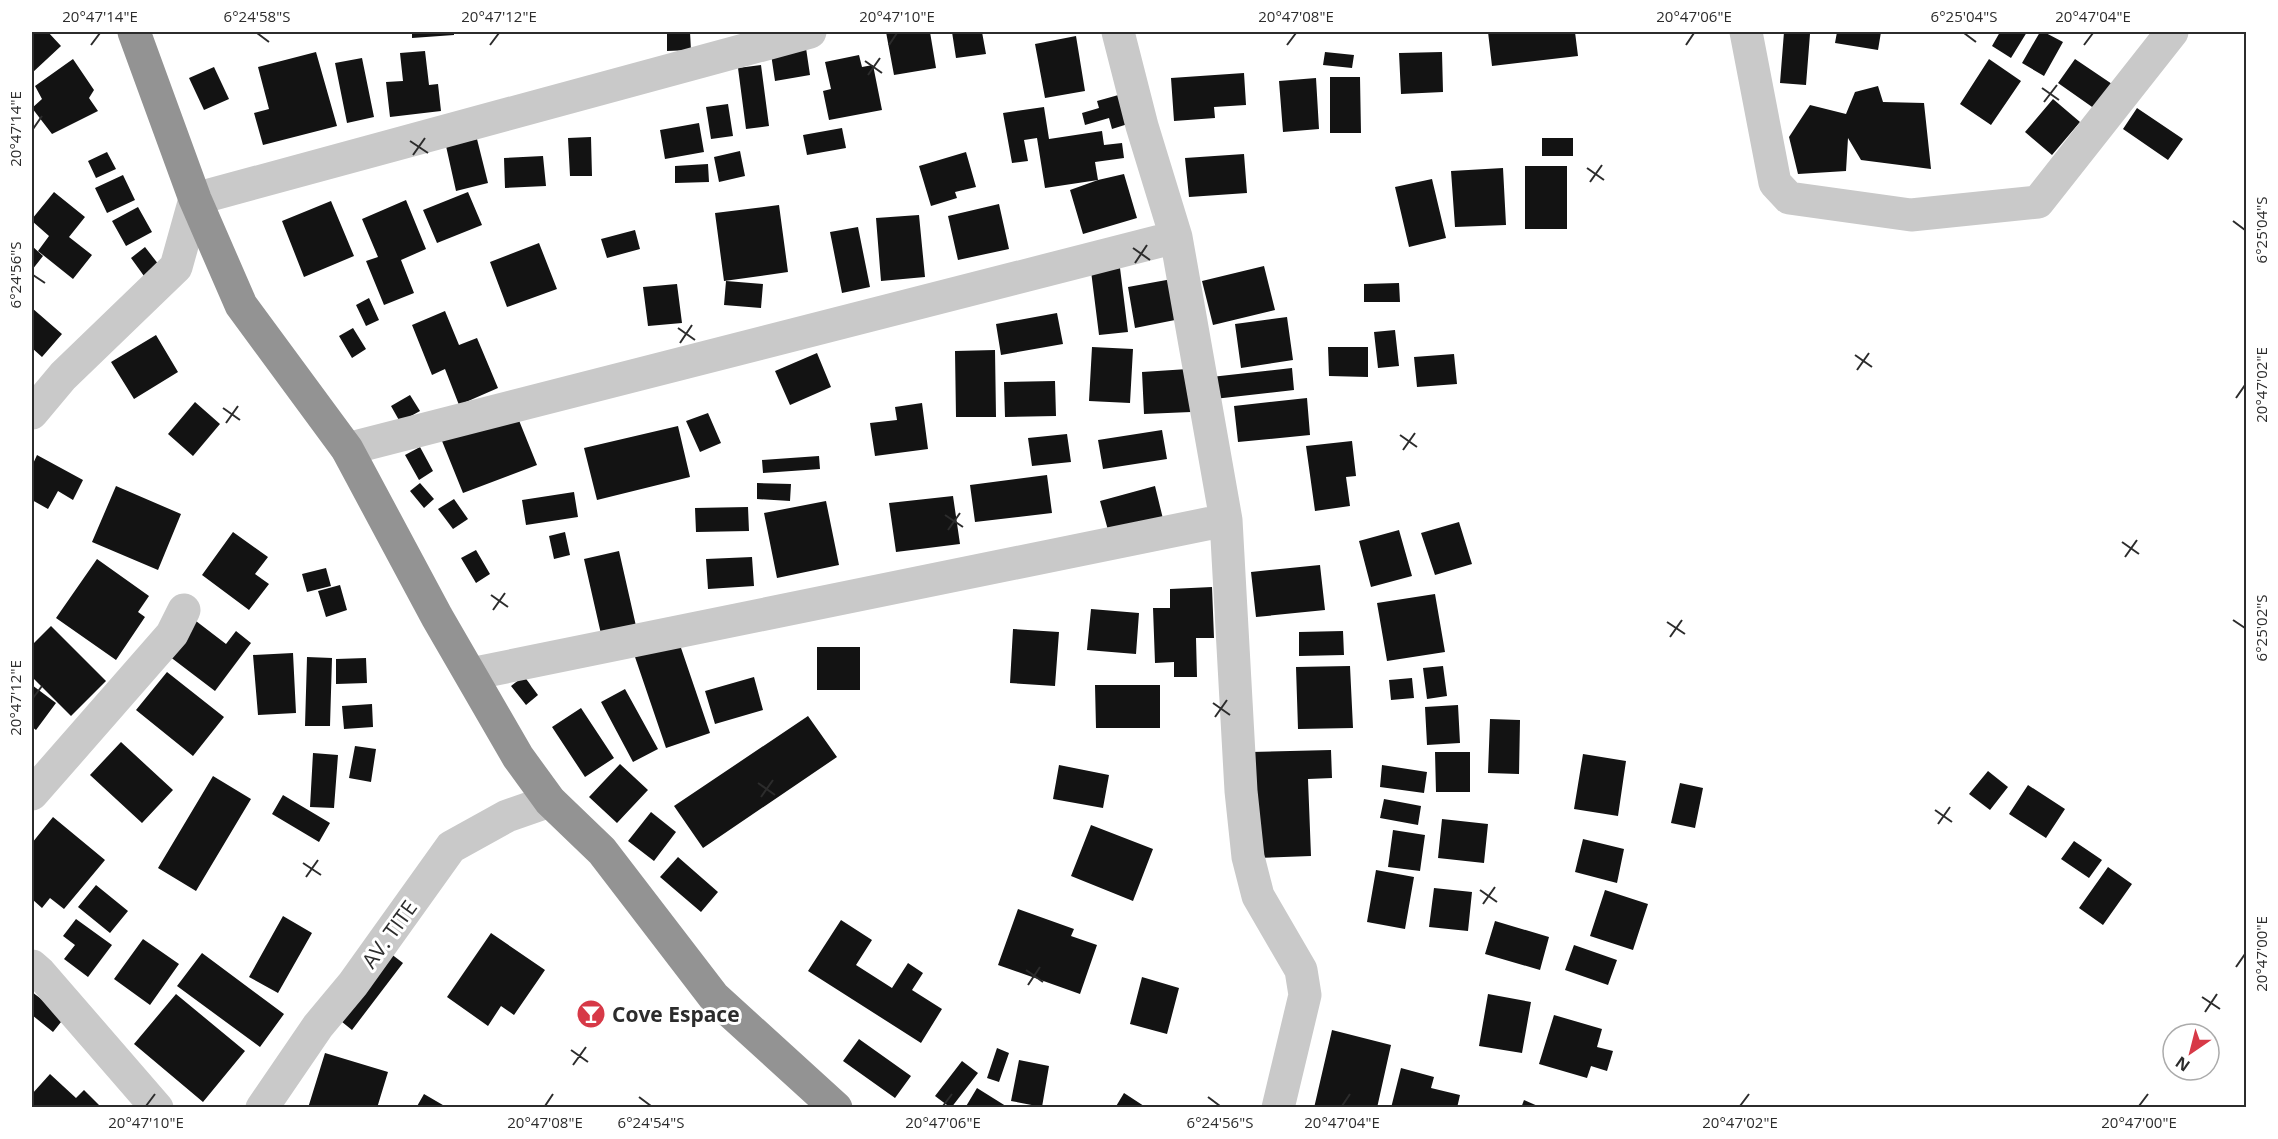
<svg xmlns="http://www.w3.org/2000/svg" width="2278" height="1139" font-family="'Open Sans',sans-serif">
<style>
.building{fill:#131313}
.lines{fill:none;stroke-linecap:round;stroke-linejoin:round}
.street{stroke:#c9c9c9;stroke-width:33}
.highway{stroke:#939393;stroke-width:33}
.ticks{fill:none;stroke:#2c2c2c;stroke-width:2}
.labels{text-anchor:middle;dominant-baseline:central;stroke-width:6;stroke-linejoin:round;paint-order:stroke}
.street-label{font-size:21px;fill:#2c2c2c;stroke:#fff}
.poi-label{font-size:21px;font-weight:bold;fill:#2c2c2c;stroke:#fff;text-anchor:start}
.neatline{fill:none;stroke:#2c2c2c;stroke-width:2}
.ticks-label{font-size:15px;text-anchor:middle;fill:#2c2c2c}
</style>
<rect width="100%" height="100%" fill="#fff"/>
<path class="building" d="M32,32h16l13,14 -29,27z
M412,32h42v3l-42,3z
M667,32h23l1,18 -24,1z
M886,32h44l6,36 -42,7z
M952,32h30l4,22 -30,4z
M1488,32h87l3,24 -86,10z
M1784,32l26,2 -4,51 -26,-2z
M1837,32h44l-3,18 -43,-7z
M2000,32h27l-16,26 -19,-12z
M2040,32h4l19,10 -19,34 -22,-13z
M1076,36l9,55 -40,7 -10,-54z
M806,48l4,27 -35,6 -4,-27z
M425,51l4,34 9,-1 3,27 -51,6 -4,-35 17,-1 -3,-28z
M316,52l21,74 -74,19 -9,-32 15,-4 -11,-42z
M1325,52l29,3 -2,13 -29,-3z
M1442,52l1,40 -42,2 -2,-41z
M859,55l3,12 11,-2 9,45 -53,10 -6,-29 8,-2 -6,-27z
M362,58l12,59 -27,6 -12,-60z
M73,59l21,31 -5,8 9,13 -46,23 -20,-26 10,-9 -7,-13z
M1989,59l32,22 -30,44 -31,-21z
M2075,59l37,25 -17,25 -37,-26z
M761,65l8,61 -23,3 -8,-61z
M214,67l15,32 -25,11 -15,-32z
M1244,73l2,32 -32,2 1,11 -41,3 -3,-43z
M1330,77h30l1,56h-31z
M1316,78l3,51 -36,3 -4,-51z
M1878,86l5,16 41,1 7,66 -70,-9 -13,-22 -2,33 -48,3 -9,-37 21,-32 36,9 9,-22z
M1122,94l9,29 -19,6 -3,-11 -24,7 -3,-12 17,-5 -2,-7z
M2053,99l27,23 -28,33 -27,-23z
M728,104l5,32 -22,3 -5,-32z
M1044,107l5,32 53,-8 2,14 18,-2 2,15 -29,4 3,18 -53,8 -8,-50 -13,2 4,21 -16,2 -9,-50z
M2137,108l46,31 -15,21 -45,-31z
M699,123l5,29 -39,7 -5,-29z
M842,128l4,20 -39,7 -4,-20z
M591,137l1,39h-22l-2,-38z
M1542,138h31v18h-31z
M477,139l11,44 -32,8 -10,-45z
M740,151l5,25 -26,6 -5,-25z
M107,152l9,17 -20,9 -8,-17z
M966,152l10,35 -21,5 2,6 -26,8 -12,-40z
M1244,154l3,39 -58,4 -4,-39z
M543,156l3,30 -41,2 -1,-30z
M708,164l1,18 -34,1v-17z
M1525,166h42v63h-42z
M1503,168l3,57 -51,2 -4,-56z
M1124,174l13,44 -54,16 -13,-44 28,-10z
M123,175l12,25 -28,13 -12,-25z
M1432,179l14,59 -37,9 -14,-60z
M54,192l31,25 -16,20 23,18 -19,24 -35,-28 11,-15 -17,-15v-2z
M468,192l14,33 -45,18 -14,-33z
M406,200l20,49 -25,11 13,33 -30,12 -18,-44 12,-4 -16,-38z
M331,201l23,55 -50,21 -22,-56z
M999,204l10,45 -51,11 -10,-44z
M779,205l9,67 -64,9 -9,-68z
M138,207l14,25 -26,14 -14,-25z
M919,215l6,62 -44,4 -5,-63z
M858,227l12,60 -28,6 -12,-61z
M635,230l5,19 -33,9 -6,-19z
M539,243l18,46 -50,18 -17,-45z
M32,246l11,10 -11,14z
M145,247l14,18 -15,11 -13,-18z
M1264,266l11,44 -62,15 -11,-44z
M1120,268l8,64 -29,3 -8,-64z
M1172,279l8,40 -45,9 -7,-41z
M726,281l37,3 -2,24 -37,-3z
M1399,283l1,19h-36v-18z
M677,284l5,39 -34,3 -5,-39z
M369,298l10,22 -13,6 -10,-21z
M32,308l30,26 -20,23 -10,-9z
M445,311l14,34 18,-7 21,50 -39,17 -14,-36 -13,6 -20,-50z
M1057,313l6,31 -62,11 -5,-31z
M1287,317l6,43 -52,8 -6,-44z
M353,328l13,21 -14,9 -13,-22z
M1395,330l4,36 -21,2 -4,-36z
M156,335l22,37 -44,27 -23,-37z
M1092,347l41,2 -3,54 -41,-2z
M1328,347h40v30l-39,-1z
M995,350l1,67h-40l-1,-66z
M817,353l14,34 -41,18 -15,-34z
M1454,354l3,30 -40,3 -3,-30z
M1292,368l2,22 -80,9 -3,-22z
M1188,369l3,43 -47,2 -2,-42z
M1055,381l1,35 -51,1 -1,-35z
M410,395l10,16 -20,11 -9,-16z
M1307,398l3,37 -72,7 -4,-36z
M195,402l25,22 -27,32 -25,-22z
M922,403l6,46 -53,7 -5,-33 27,-3 -2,-13z
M516,413l21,52 -74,28 -21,-52z
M708,413l13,30 -21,9 -14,-31z
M678,426l12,51 -93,23 -13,-52z
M1162,430l5,29 -64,10 -5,-29z
M1067,434l4,28 -39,4 -4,-28z
M1352,441l4,35 -10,1 4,29 -35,5 -9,-65z
M420,447l13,24 -14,9 -14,-25z
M37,455l46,25 -10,20 -15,-9 -10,18 -16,-9v-34z
M819,456l1,13 -57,4 -1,-13z
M1047,475l5,38 -77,9 -5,-37z
M420,483l14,16 -10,9 -14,-17z
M757,483l34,1 -1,17 -33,-2z
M116,486l65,28 -23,56 -66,-28z
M1155,486l10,41 -54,14 -11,-40z
M574,492l4,25 -52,8 -4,-25z
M953,496l7,48 -64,8 -7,-49z
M454,499l14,20 -15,10 -15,-20z
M826,501l13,64 -62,13 -13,-65z
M748,507l1,24 -53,1 -1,-24z
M1459,522l13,42 -37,11 -14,-42z
M1399,530l13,46 -41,11 -12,-46z
M233,532l35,25 -13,17 14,10 -20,26 -47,-35z
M565,532l5,23 -16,4 -5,-23z
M476,550l14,24 -14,9 -15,-25z
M619,551l17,75 -35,8 -17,-75z
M752,557l2,29 -46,3 -2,-30z
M97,559l52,37 -11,16 7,5 -29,43 -60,-42z
M1320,565l5,45 -69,7 -5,-45z
M326,568l5,18 -24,6 -5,-18z
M340,585l7,25 -21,7 -8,-26z
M1212,587l2,51h-18l1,39h-23v-15l-19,1 -2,-55h17v-19z
M1435,594l10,58 -58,9 -10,-58z
M1091,609l48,4 -3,41 -49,-4z
M196,621l30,23 10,-13 15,12 -36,48 -46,-35z
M51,626l55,55 -35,35 -39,-39v-32z
M1013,629l46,3 -4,54 -45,-3z
M1343,631l1,24 -45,1v-24z
M679,642l31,91 -44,15 -31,-91z
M817,647h43v43h-43z
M293,653l3,60 -38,2 -5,-60z
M307,657l25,1 -2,68h-25z
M366,658l1,25 -31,1v-25z
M1350,666l3,62 -55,1 -2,-62z
M1443,666l4,30 -20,3 -4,-31z
M167,672l57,45 -31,39 -57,-46z
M524,676l14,19 -12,10 -15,-19z
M754,677l9,33 -48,14 -10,-33z
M1412,678l2,20 -23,2 -2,-20z
M32,685l24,18 -20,27 -4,-3z
M1095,685h65v43h-64z
M625,689l33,60 -25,13 -32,-60z
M372,704l1,23 -29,2 -2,-23z
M1458,705l2,38 -33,2 -2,-38z
M581,708l33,50 -29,19 -33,-50z
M808,716l29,41 -134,91 -29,-42z
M1490,719l30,1 -1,54 -31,-1z
M121,742l52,48 -31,33 -52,-48z
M355,746l21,3 -5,33 -22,-4z
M1331,750l1,28 -24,1 3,77 -56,2 -4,-106z
M1435,752h35v40h-34z
M313,753l25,2 -4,53 -24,-1z
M1583,754l43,7 -8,55 -44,-7z
M620,764l28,26 -31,33 -28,-26z
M1059,765l50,10 -6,33 -50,-9z
M1382,765l45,7 -3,21 -44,-6z
M1988,771l20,16 -18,23 -21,-16z
M213,776l38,23 -55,92 -38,-23z
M1680,783l23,5 -8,40 -24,-5z
M2028,785l37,24 -19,29 -37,-24z
M283,795l47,28 -11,19 -47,-28z
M1384,799l37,7 -3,19 -38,-7z
M651,812l25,20 -22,29 -26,-20z
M53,817l52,43 -41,49 -14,-11 -8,10 -10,-9v-56z
M1442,819l46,5 -4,39 -46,-5z
M1091,825l62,24 -20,52 -62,-25z
M1393,830l32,5 -5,36 -32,-4z
M1583,839l41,10 -7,34 -42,-11z
M2074,841l28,19 -13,18 -28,-19z
M678,857l40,35 -17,20 -41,-35z
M2108,867l24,17 -29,41 -24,-17z
M1376,870l38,7 -9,52 -38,-7z
M96,885l32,26 -18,22 -32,-26z
M1434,888l38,4 -4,39 -39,-4z
M1605,890l43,14 -15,46 -43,-14z
M1018,909l56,20 -3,7 26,9 -17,49 -82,-29z
M283,916l29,17 -34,60 -29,-16z
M76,919l36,26 -24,32 -24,-18 11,-14 -12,-9z
M841,920l31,20 -16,25 36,23 16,-25 15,10 -11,17 30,19 -21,34 -113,-72z
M1495,921l54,16 -9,33 -55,-16z
M491,933l54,37 -31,45 -13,-9 -13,20 -41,-29z
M143,939l36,25 -29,41 -36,-26z
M1574,945l43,15 -9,25 -43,-15z
M382,947l21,16 -51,67 -21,-17z
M202,953l82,61 -24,33 -83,-61z
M1142,977l37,11 -12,46 -37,-10z
M32,992l33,25 -12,15 -21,-17z
M176,994l69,57 -42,51 -69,-58z
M1488,994l43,8 -9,51 -43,-7z
M1554,1015l48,14 -5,18 16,4 -6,20 -16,-5 -4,12 -48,-14z
M1332,1030l59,15 -14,63h-63z
M859,1039l52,37 -16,22 -52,-37z
M997,1048l12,5 -10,29 -12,-4z
M325,1053l63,19 -11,36h-69z
M1019,1060l30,6 -7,41 -31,-6z
M962,1061l16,12 -27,35 -16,-12z
M1401,1068l33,9 -3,11 29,7 -3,13h-66z
M50,1074l26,24 8,-8 18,18h-70v-14z
M977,1088l32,20h-44z
M1124,1093l23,15h-32z
M424,1094l24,14h-32z
M1524,1100l16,7v1h-19z"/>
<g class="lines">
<path class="street" d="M1118,32l24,94 34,111 50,283 15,271 7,66 10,39 43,74 4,25 -27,113
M1746,32l29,151 14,15 122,17 127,-13 134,-170
M32,413l31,-37 113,-109 19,-68 615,-167
M347,449l829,-212
M471,674l755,-154
M32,794l140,-160 12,-24
M32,966l8,7 117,135
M262,1108l56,-82 35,-42 98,-137 56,-31 43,-15"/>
<path class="highway" d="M134,32l61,167 46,106 106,144 90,168 81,140 32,44 52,50 112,146 122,111"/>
</g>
<path class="ticks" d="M257,33l12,9M1964,33l12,9M91,45l9,-12M490,45l9,-12M889,45l8,-12M1287,45l9,-12M1686,45l8,-12M2084,45l9,-12M865,61l17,12M868,75l12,-17M2042,88l17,12M2044,102l13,-17M33,129l9,-13M410,141l18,12M413,155l12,-17M1587,168l17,12M1590,182l12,-17M2233,221l12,9M1133,248l17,12M1135,263l12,-18M33,275l12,8M678,328l17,12M680,343l12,-18M1855,355l17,12M1857,370l12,-17M2236,398l9,-13M223,408l17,12M226,423l12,-17M1400,435l17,12M1403,450l12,-17M945,515l18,12M948,530l12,-17M2122,542l17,12M2125,557l12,-17M491,595l17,12M493,610l12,-17M2233,620l12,8M1667,622l18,12M1670,637l12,-17M33,698l9,-12M1213,703l17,12M1215,717l12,-17M758,783l17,12M761,797l12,-17M1935,810l17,12M1938,824l12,-17M303,863l18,12M306,877l12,-17M1480,890l17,12M1483,904l12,-17M2236,967l9,-13M1026,970l17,12M1028,985l12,-18M2202,997l18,12M2205,1012l12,-18M571,1050l17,12M573,1065l13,-18M639,1097l12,9M1208,1097l12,9M146,1106l9,-12M545,1106l8,-12M943,1106l9,-12M1342,1106l8,-12M1740,1106l9,-12M2139,1106l9,-12"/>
<defs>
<g id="bar-disc" transform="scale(1.5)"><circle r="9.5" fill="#d73947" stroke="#fff"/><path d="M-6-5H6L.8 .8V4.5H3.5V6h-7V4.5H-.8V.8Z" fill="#fff"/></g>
</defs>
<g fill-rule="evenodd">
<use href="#bar-disc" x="591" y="1014"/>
</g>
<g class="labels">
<g class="street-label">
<text transform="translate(389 934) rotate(-54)">AV. TITE</text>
</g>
<g class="poi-label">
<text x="612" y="1014">Cove Espace</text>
</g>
</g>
<rect width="2278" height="1139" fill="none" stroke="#ffffff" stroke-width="66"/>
<g transform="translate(2191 1052) rotate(215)"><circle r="28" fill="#ffffff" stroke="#ababab" stroke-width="1.5"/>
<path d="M0-4.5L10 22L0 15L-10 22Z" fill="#d73947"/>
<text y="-9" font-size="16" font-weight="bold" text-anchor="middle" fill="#2c2c2c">N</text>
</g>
<rect x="33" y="33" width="2212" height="1073" class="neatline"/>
<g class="ticks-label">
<text x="100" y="22">20°47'14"E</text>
<text x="257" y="22">6°24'58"S</text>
<text x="499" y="22">20°47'12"E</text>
<text x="897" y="22">20°47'10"E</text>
<text x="1296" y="22">20°47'08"E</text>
<text x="1694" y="22">20°47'06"E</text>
<text x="1964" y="22">6°25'04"S</text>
<text x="2093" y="22">20°47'04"E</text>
<text transform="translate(16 129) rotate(-90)" y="5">20°47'14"E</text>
<text transform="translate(2262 230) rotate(-90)" y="5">6°25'04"S</text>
<text transform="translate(16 275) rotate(-90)" y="5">6°24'56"S</text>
<text transform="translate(2262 385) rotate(-90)" y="5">20°47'02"E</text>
<text transform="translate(2262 628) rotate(-90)" y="5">6°25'02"S</text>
<text transform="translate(16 698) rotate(-90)" y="5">20°47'12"E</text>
<text transform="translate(2262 954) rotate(-90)" y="5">20°47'00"E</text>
<text x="146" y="1128">20°47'10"E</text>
<text x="545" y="1128">20°47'08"E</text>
<text x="651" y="1128">6°24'54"S</text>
<text x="943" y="1128">20°47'06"E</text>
<text x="1220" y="1128">6°24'56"S</text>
<text x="1342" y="1128">20°47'04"E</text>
<text x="1740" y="1128">20°47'02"E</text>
<text x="2139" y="1128">20°47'00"E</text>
</g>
</svg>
